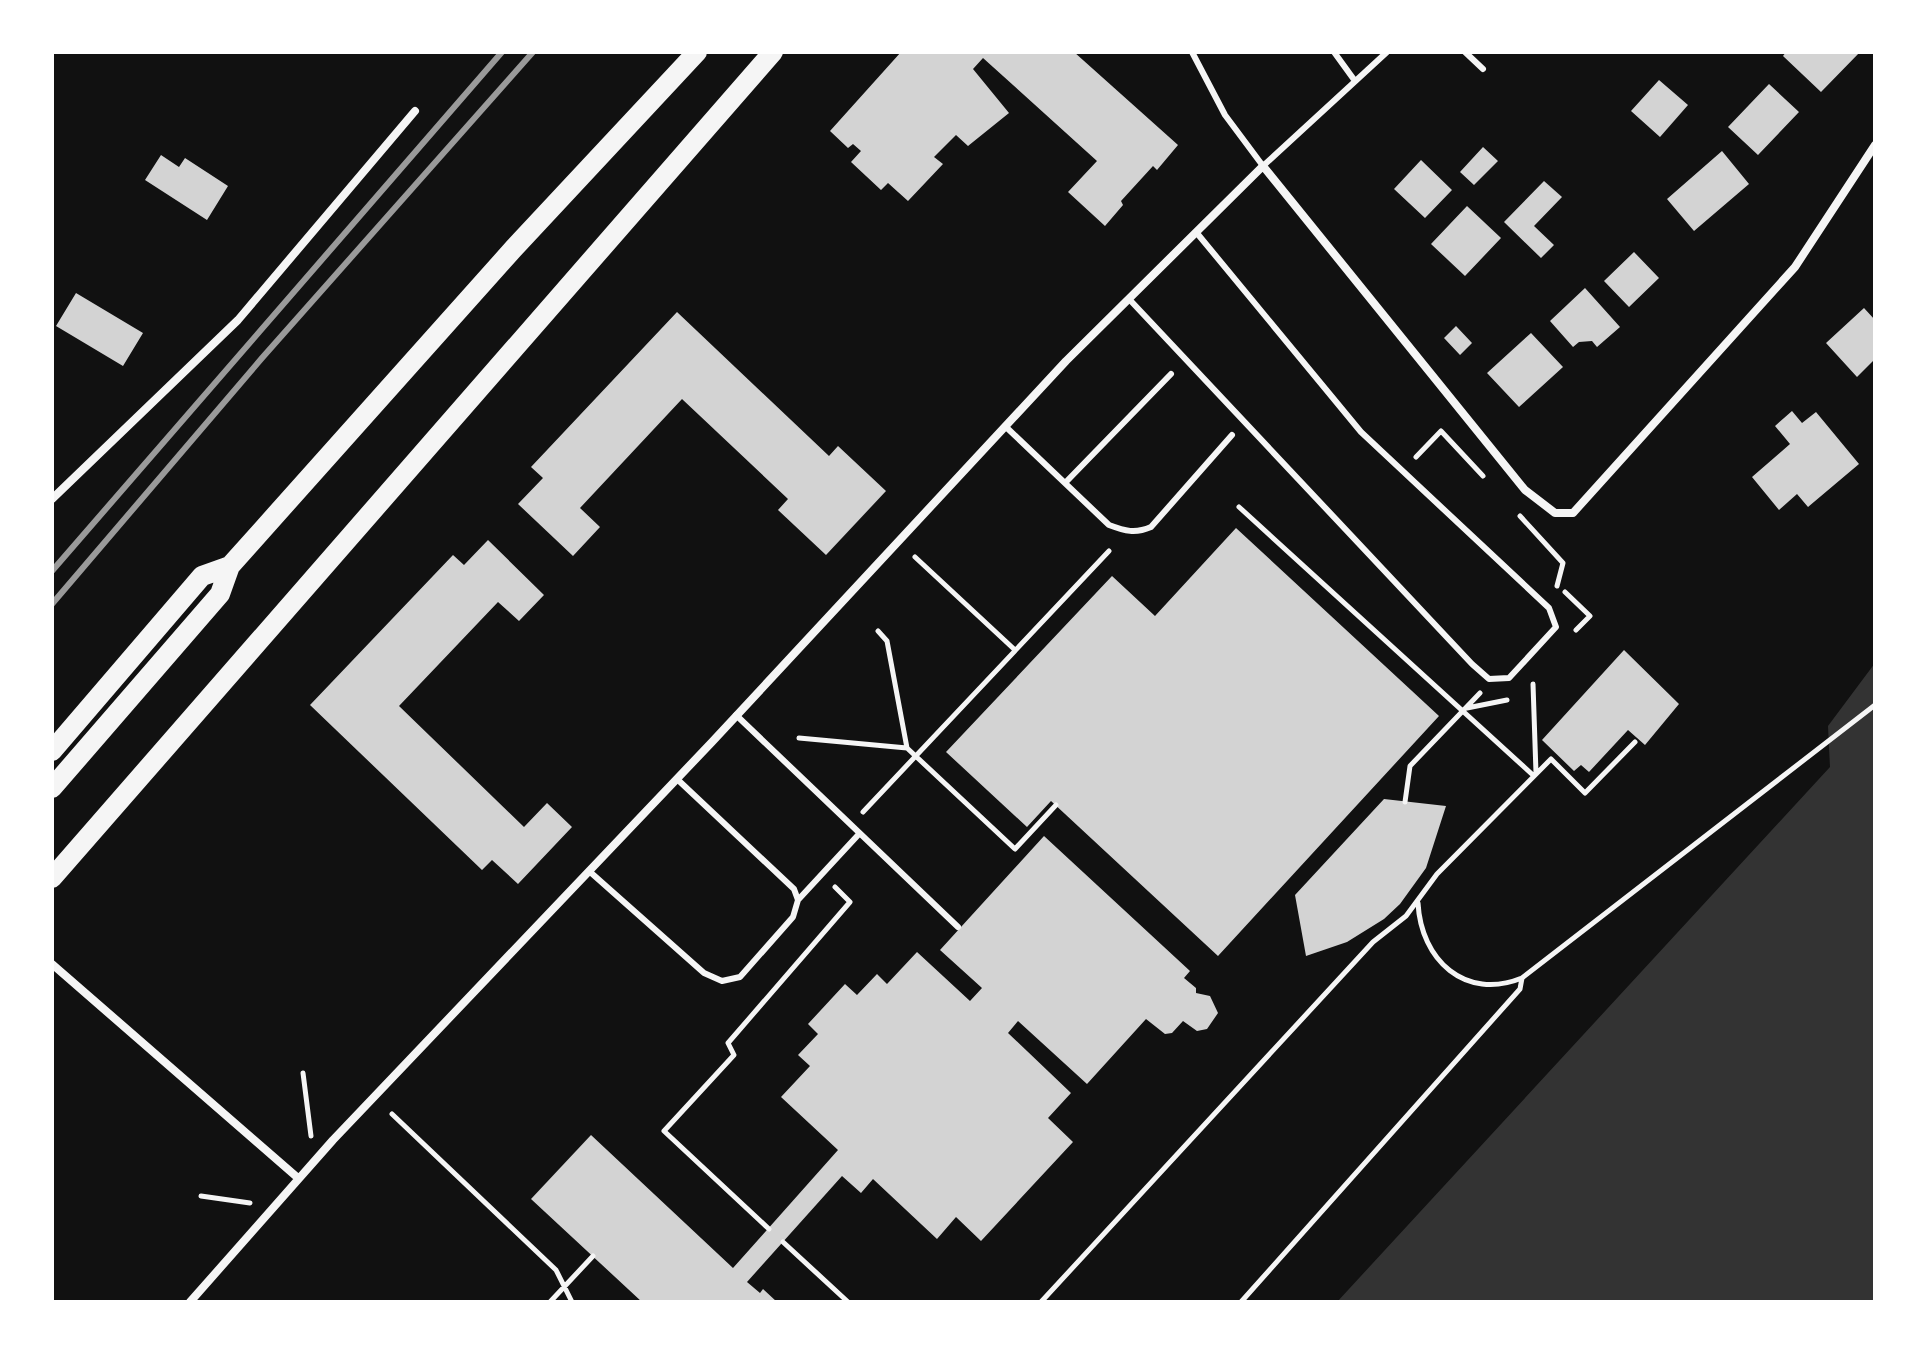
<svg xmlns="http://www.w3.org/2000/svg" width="1927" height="1354" font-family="'Exo 2',sans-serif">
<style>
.water{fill:#333}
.building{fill:#d3d3d3}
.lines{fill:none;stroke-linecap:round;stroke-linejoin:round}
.path{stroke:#f5f5f5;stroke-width:5}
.service{stroke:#f5f5f5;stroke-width:6}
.minor{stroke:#f5f5f5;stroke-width:8}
.primary{stroke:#f5f5f5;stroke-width:20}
.rail{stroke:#9a9a9a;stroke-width:6}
</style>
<rect width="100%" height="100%" fill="#111"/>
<path class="water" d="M1875,663v639h-538l493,-535 -2,-41z"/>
<path class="building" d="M901,52h173l104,93 -21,25 -4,-4 -32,35 2,4 -18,21 -37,-34 29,-31 -114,-103 -10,11 36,44 -41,33 -12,-11 -22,22 9,7 -35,37 -20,-18 -7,7 -30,-28 10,-11 -8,-7 -5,4 -18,-17z
M1786,52h74l-39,40 -38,-36z
M1659,80l29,25 -28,32 -29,-26z
M1769,84l30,28 -41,43 -30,-28z
M1483,147l15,14 -24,24 -14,-13z
M1722,151l27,33 -55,47 -27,-32z
M161,155l18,12 6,-9 43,28 -21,34 -62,-40z
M1421,160l31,30 -27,28 -31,-29z
M1544,181l18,16 -28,29 20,19 -13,13 -37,-36z
M1467,206l34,32 -36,38 -34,-32z
M1634,252l25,26 -30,29 -25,-26z
M1585,288l35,39 -23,20 -5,-6 -13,1 -6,5 -23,-26z
M76,293l67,40 -20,33 -67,-40z
M1864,308l11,12v39l-18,18 -31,-34z
M677,312l152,144 9,-10 48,45 -60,64 -48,-45 10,-11 -106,-100 -102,109 20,19 -27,29 -55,-52 25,-26 -12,-11z
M1456,326l16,17 -12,12 -16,-17z
M1531,333l32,34 -44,40 -32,-34z
M1792,411l10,12 14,-11 43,52 -51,43 -11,-13 -18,16 -27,-33 38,-33 -15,-18z
M1236,528l203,188 -221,240 -167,-155 -24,26 -81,-75 166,-176 43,40z
M488,540l56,55 -25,26 -21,-19 -99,104 125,121 23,-24 25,24 -54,57 -26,-24 -10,10 -172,-165 143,-150 11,10z
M1624,650l55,54 -34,41 -17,-15 -39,42 -8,-7 -7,6 -32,-31z
M1384,799l62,7 -20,62 -26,36 -16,15 -37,23 -41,14 -11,-61z
M1044,836l146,135 -6,7 12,10v5l14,3 8,17 -11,16 -10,2 -14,-10 -11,12 -7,1 -19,-15 -59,65 -69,-63 -10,12 63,60 -23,25 25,24 -92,99 -25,-24 -19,22 -64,-60 -12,14 -19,-17 -95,106 13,11 3,-4 14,13h-135l-111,-103 60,-64 142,133 105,-118 -57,-53 29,-31 -12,-11 20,-21 -10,-10 37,-40 12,11 20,-21 10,10 30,-32 53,49 12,-13 -42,-38z"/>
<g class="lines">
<path class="path" d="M1416,457l25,-26 42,45
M1239,507l295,269
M1520,516l43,47 -6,23
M915,557l100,93
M1565,592l25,24 -14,14
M878,631l9,10 20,107
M1533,684l3,89
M1467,708l40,-8
M799,738l108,10 108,101 41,-44
M1405,802l5,-36 70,-73
M863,812l246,-261
M1418,903c3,57 47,98 104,75l353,-273
M303,1073l8,63
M392,1114l164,156 16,32
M201,1196l49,7
M769,1229l-105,-98 70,-76 -6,-12 122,-141 -15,-15
M783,1242l65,60
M550,1302l43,-46
M1041,1302l332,-360 33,-26 31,-42 114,-115 34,34 50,-51
M1241,1302l279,-313 2,-11"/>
<path class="service" d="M1192,52l33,63 38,51 124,-114
M1334,52l21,29
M1465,52l18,17
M1129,299l343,365 17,15 20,-1 47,-51 -7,-19 -188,-176 -165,-200
M1006,427l103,98c16,6 26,9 42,2l81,-92
M1065,483l106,-109
M736,715l222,212
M589,871l115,102 18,8 18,-4 53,-60 5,-17 -4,-11 -117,-110
M798,900l61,-66"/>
<path class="minor" d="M52,499l186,-179 177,-209
M52,964l246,214
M190,1302l143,-162 379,-398 354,-381 197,-195 262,324 30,23h18l222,-246 80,-122"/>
<path class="primary" d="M52,751l150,-175 28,-10 285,-319 182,-195
M52,788l168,-194 10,-28
M52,878l721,-826"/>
<path class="rail" d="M52,571l450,-519
M52,604l210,-246 271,-306"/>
</g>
<rect width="1927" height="1354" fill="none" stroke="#ffffff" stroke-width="108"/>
</svg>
